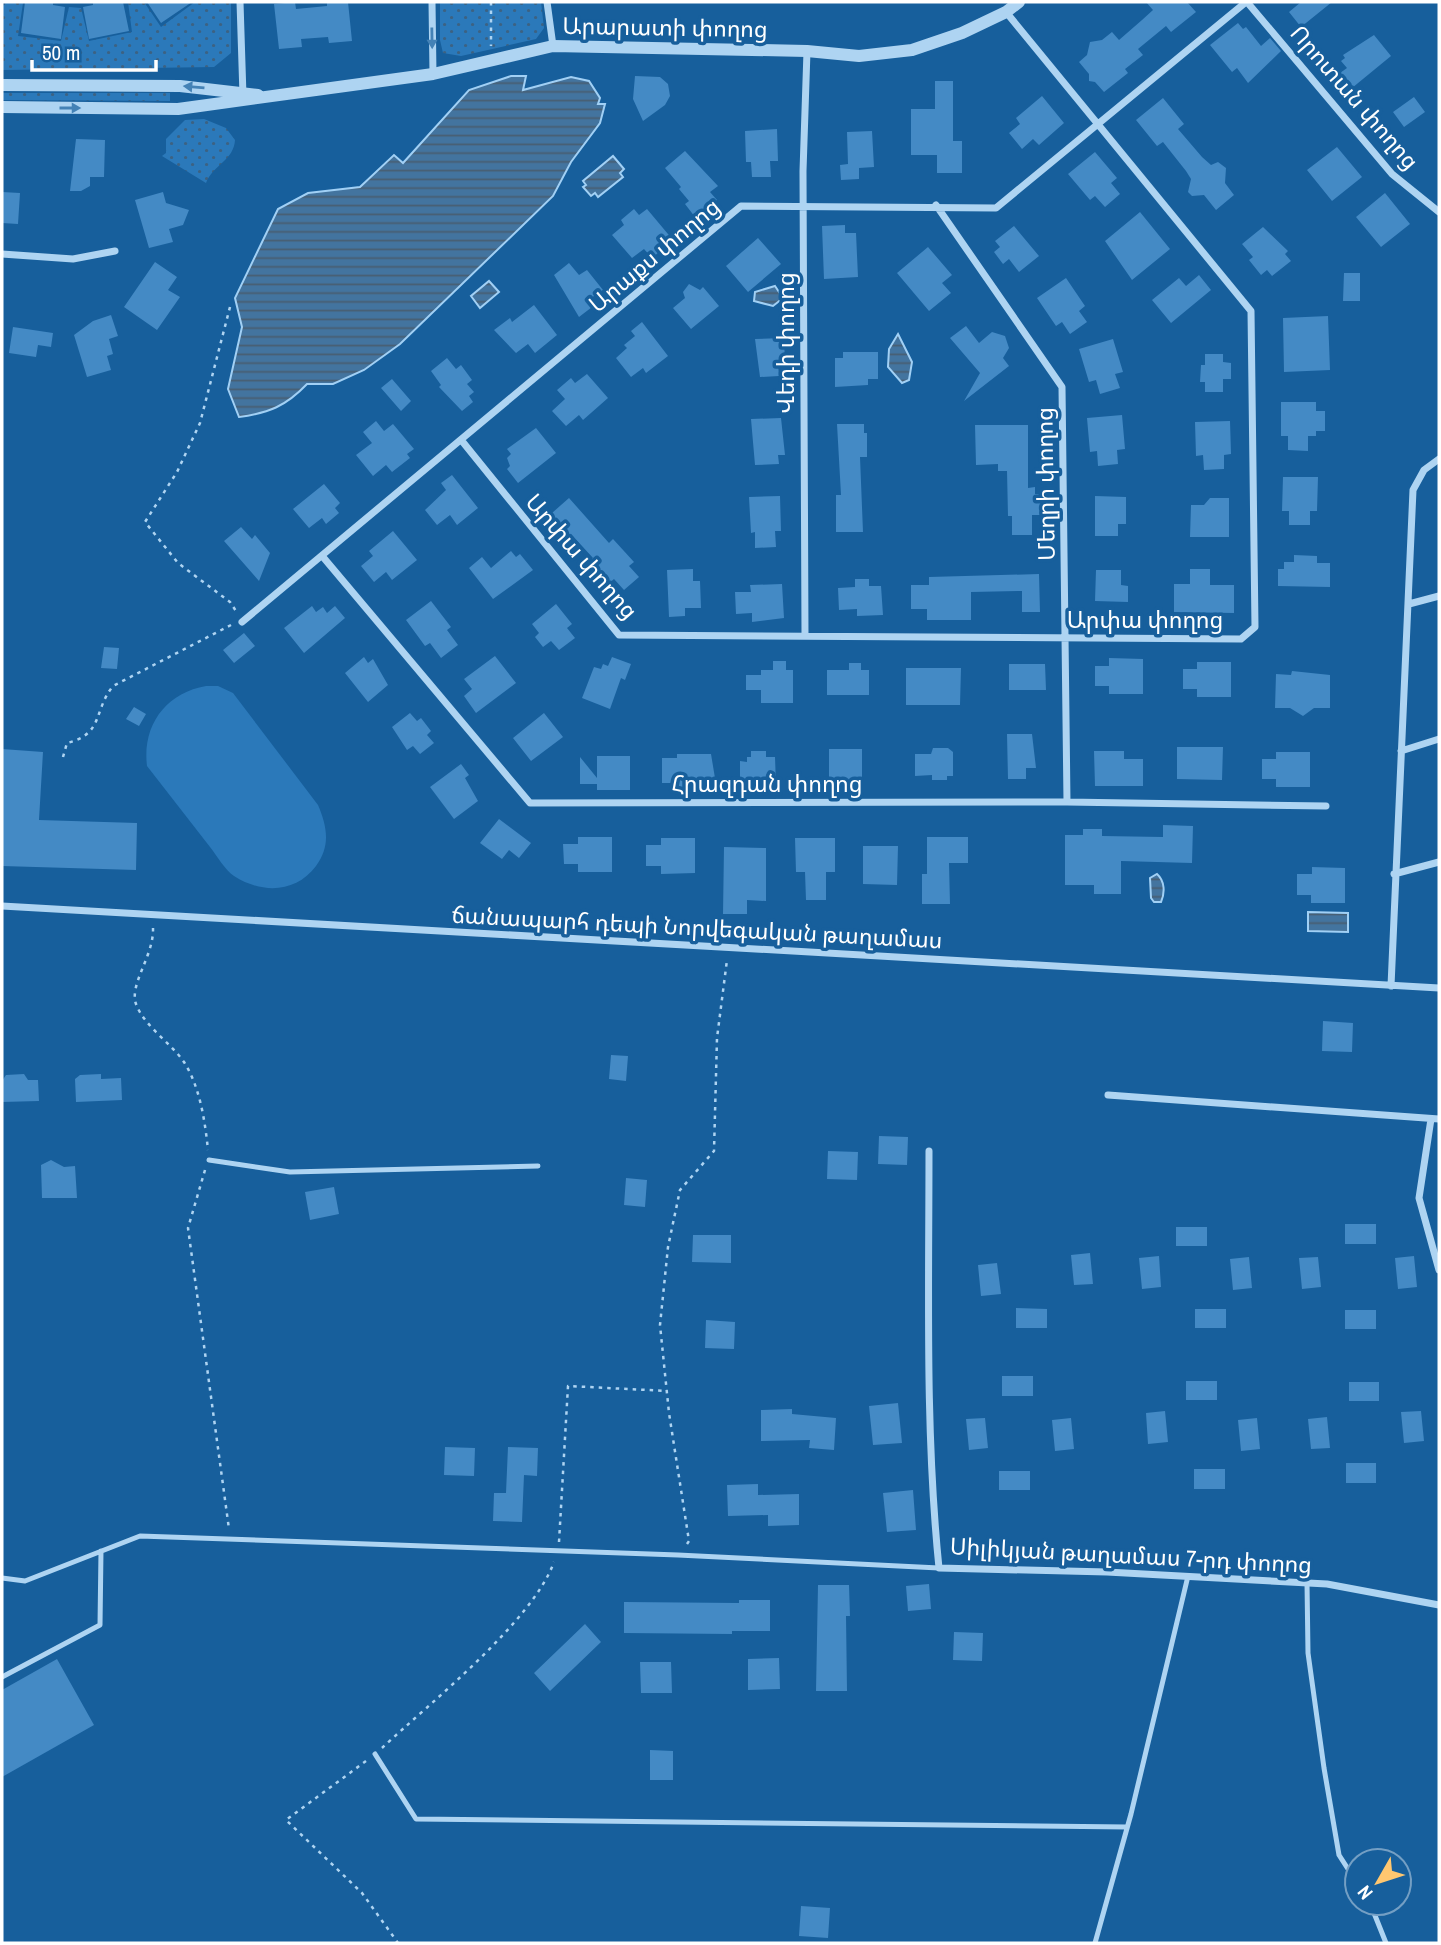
<svg xmlns="http://www.w3.org/2000/svg" width="1441" height="1945" font-family="'Archivo Narrow','Noto Sans Armenian',sans-serif">
<style>
.green{fill:url(#green-dots)}
.pitch{fill:#2b79ba}
.water{fill:url(#water-rules);stroke:#a1d0f5;stroke-width:2}
.building{fill:#448ac5}
.lines{fill:none;stroke-linecap:round;stroke-linejoin:round}
.path{stroke:#aed4f2;stroke-width:2.5;stroke-dasharray:3.5 5;stroke-linecap:butt}
.service{stroke:#aed4f2;stroke-width:5}
.minor{stroke:#aed4f2;stroke-width:7}
.tertiary{stroke:#aed4f2;stroke-width:12}
.oneway{fill:#4482b6}
.labels{text-anchor:middle;dominant-baseline:central;stroke-width:7;stroke-linejoin:round;paint-order:stroke}
.street-label{font-size:23px;fill:#fff;stroke:#175f9c}
</style>
<defs>
<pattern id="green-dots" width="8" height="8" patternUnits="userSpaceOnUse" patternTransform="scale(1.75)"><rect width="8" height="8" fill="#2b79ba"/><path d="M2 2h.1M6 6h.1" fill="none" stroke="#3c6283" stroke-width="1.8" stroke-linecap="round"/></pattern>
<pattern id="water-rules" width="6" height="5" patternUnits="userSpaceOnUse" patternTransform="scale(1.75)"><rect width="6" height="5" fill="#43749f"/><path d="M0 2.5h6" fill="none" stroke="#485e71"/></pattern>
</defs>
<rect width="100%" height="100%" fill="#175f9c"/>
<path class="green" d="M6,2l17,1 -5,33 43,5 8,-34 12,1 8,33 43,-9 -4,-30h16l17,25 34,-25h36v51l-17,14 -212,3v-63z
M440,2h101l3,26 -8,11 -75,17 -18,-3 -3,-13z
M2,93h168v8l-168,-1z
M204,119l22,9 9,12c-1,20 -22,25 -29,43l-44,-27 4,-3v-14l19,-19z"/>
<path class="pitch" d="M206,686h12l15,7 85,112c9,21 13,41 -2,61 -20,27 -54,28 -82,10 -9,-6 -17,-20 -24,-29 -21,-27 -42,-54 -63,-81 -5,-41 19,-73 59,-80z"/>
<path class="water" d="M511,76h15l-3,14 48,-13 18,4 11,17 -2,6h7l-5,19 -29,39 -18,34 -153,148 -36,26 -31,14h-26c-21,22 -38,29 -68,33l-11,-28 14,-62 -7,-29 43,-89 30,-16 52,-6 34,-32 9,8 66,-73z
M613,156l11,13 -4,4 3,4 -25,20 -3,-4 -4,3 -8,-9 3,-2 -3,-4z
M489,281l10,11 -19,16 -9,-12z
M775,286l8,12 -10,8 -19,-5 1,-9z
M898,334l14,28 -3,18 -7,3 -14,-16 1,-18z
M1157,874c8,7 8,19 4,28h-7l-3,-4 -1,-20z
M1308,912l40,1v19l-40,-1z"/>
<path class="building" d="M25,2h28v3l12,2 -4,32 -40,-6z
M93,2h30l6,29 -40,8 -6,-32 10,-2z
M147,2h45l-31,21z
M295,2l1,7 31,-3v-4h21l4,39 -23,2 -1,-6 -27,2 1,8 -23,2 -5,-45z
M1146,2h41l9,10 -25,20 -5,-6 -28,23 5,6 -18,14 3,4 -24,19 -9,-10 -6,-1v-7l-10,-12 8,-7 3,-13 12,-2 10,-8 7,8 23,-20 11,-10z
M1301,2h31l-31,25 -12,-15z
M1238,23l5,6 3,-2 15,19 9,-8 11,13 -33,32 -11,-15 -5,4 -22,-27z
M1374,35l17,21 -39,32 -12,-15 7,-5 -6,-7 4,-3 -2,-3z
M635,76l25,1 8,7 2,12 -5,9 -22,16 -10,-22z
M935,81h18v60h9v32h-25v-18h-26v-46h24z
M1042,96l22,27 -25,22 -6,-6 -11,10 -13,-16 11,-9 -4,-6z
M1414,97l11,15 -21,15 -11,-15z
M1163,98l21,26 -6,5 24,28 9,8 7,-3 8,6 -1,15 9,12 -18,15 -12,-15 -12,1 -4,-4 3,-13 -5,-8 -23,-29 -6,4 -21,-26z
M777,129l1,32h-8l1,16h-19l-1,-15h-5l-1,-31z
M872,131l2,36 -15,1v11l-18,1 -1,-15 8,-1 -1,-32z
M76,139l29,1 -1,37h-14v9l-9,5h-11z
M1337,147l25,30 -30,24 -25,-31z
M685,151l33,35 -8,6 7,8 -22,17 -10,-13 4,-3 -10,-12 2,-2 -16,-19z
M1095,152l22,26 -6,5 9,11 -15,13 -10,-11 -5,4 -22,-26z
M2,192l18,1 -2,31 -16,-1z
M163,192l3,11 23,7 -6,15 -14,4 4,13 -24,6 -14,-48z
M1385,193l25,31 -29,23 -25,-30z
M634,209l5,6 8,-6 26,31 -21,18 -8,-9 -12,9 -20,-23 12,-10 -3,-5z
M1140,212l30,37 -38,31 -27,-39z
M845,225v8h11l2,44 -34,2 -2,-53z
M1014,226l25,30 -20,16 -10,-13 -6,5 -9,-12 6,-5 -5,-6z
M1263,227l25,24 -3,3 6,7 -19,15 -5,-6 -6,5 -12,-15 4,-3 -11,-13z
M758,238l23,26 -33,28 -22,-26z
M928,247l24,28 -10,8 9,10 -22,18 -32,-38z
M155,262l22,15 -9,13 12,7 -23,33 -33,-23z
M569,263l10,12 8,-5 16,20 -12,8 5,6 -17,13 -25,-42z
M1344,273h16v28h-17z
M1199,275l12,15 -40,33 -19,-23 27,-22 7,8z
M1066,278l19,28 -6,5 8,11 -17,12 -8,-12 -6,4 -19,-28z
M689,284l11,6 3,-3 16,19 -28,23 -18,-21 12,-10 -2,-6z
M534,305l23,30 -22,18 -7,-9 -12,9 -22,-23 16,-12 2,4z
M111,315l7,21 -9,3 4,15 -6,2 4,14 -24,7 -13,-42 19,-14z
M1328,316l2,54 -46,2 -1,-54z
M642,322l26,34 -22,17 -3,-5 -12,9 -15,-19 11,-10 -3,-3 11,-9 -4,-5z
M966,326l13,17 13,-11 13,4 4,12 -6,10 6,8 -45,35 16,-28 -30,-35z
M13,327l40,6 -2,14 -13,-2 -2,12 -27,-4z
M784,338l1,26h-7l1,12 -19,1 -5,-38z
M1113,339l10,33 -8,2 5,14 -20,6 -4,-14 -7,2 -10,-33z
M843,352h35v27h-10v6l-33,2v-29h8z
M1205,354h18v8l8,1v16h-8v13h-18v-10h-5l1,-17h4z
M447,358l9,11 5,-4 11,15 -5,4 7,8 -5,4 4,6 -11,9 -23,-24 2,-2 -10,-14z
M587,374l21,24 -25,22 -4,-5 -13,11 -14,-15 13,-12 -8,-9 14,-12 4,5z
M392,379l19,22 -10,10 -20,-23z
M1281,402h35v9h9v20h-9v5h-8v15l-20,-1v-14h-7z
M1122,415l3,34 -8,1 1,14 -20,2 -1,-15 -7,1 -3,-34z
M781,418l4,37h-7l1,9 -24,1 -4,-46z
M376,421l8,10 9,-7 21,25 -7,5 3,4 -18,14 -6,-7 -13,11 -17,-21 16,-12 -9,-11z
M1230,421l1,33 -7,1v14l-20,1 -1,-15 -7,1 -1,-34z
M837,424h27v9h3v24h-7l3,75h-27v-37h5z
M975,425h53v63l7,-1v7h8v21h-11v20h-20v-19h-4l-1,-45h-9v-7l-22,1z
M536,428l20,25 -38,30 -11,-14 3,-3 -3,-8 4,-4 -4,-5z
M452,475l26,33 -21,17 -7,-10 -13,10 -12,-15 21,-20 -5,-7z
M1283,477h35l-1,34h-7v14h-21v-14h-7z
M324,484l16,19 -5,5 4,5 -13,11 -4,-6 -13,10 -16,-19z
M780,496l1,35h-6l1,16 -21,1v-16l-4,1 -2,-36z
M1095,496l31,1v27h-8v12h-23z
M569,498l40,45 4,-4 21,23 -5,4 10,11 -15,13 -10,-11 -7,6 -9,-10 3,-3 -11,-12 3,-2 -22,-24 -5,4 -10,-11 3,-3 -7,-11z
M1210,498h19v39h-39l1,-32h13z
M241,527l11,12 3,-4 15,18 -11,28 -35,-40z
M393,531l24,29 -25,20 -6,-8 -12,10 -13,-16 12,-10 -4,-5z
M511,551l5,6 4,-3 13,16 -40,29 -24,-31 13,-11 9,11z
M1294,555l23,1v7h13v24l-52,-1v-17h6v-7h10z
M693,569v12h7l1,27h-16v8l-16,1 -2,-47z
M1190,569h20v16h24v28l-60,-1v-28h16z
M1096,570h25v15l7,1v16l-33,-1z
M1039,574l1,38h-18v-21l-51,1v28h-44v-11h-16v-24h18v-8z
M855,579h14v7h12l2,29 -26,1v-7l-18,1 -1,-22 17,-1z
M782,584l2,34 -32,4v-9l-16,1 -1,-22h16l-1,-7z
M431,601l20,26 -4,3 11,15 -17,13 -11,-15 -5,3 -19,-26z
M556,604l16,20 -5,4 8,10 -16,12 -8,-9 -8,6 -8,-10 4,-4 -7,-9z
M312,606l4,6 7,-5 4,6 8,-7 10,12 -41,35 -20,-25z
M244,633l11,13 -21,17 -11,-13z
M104,647l15,1 -2,21 -16,-1z
M495,656l21,27 -40,30 -12,-17 8,-7 -8,-10z
M364,657l4,6 5,-4 15,26 -20,17 -23,-29z
M612,657l19,7 -6,16 -4,-2 -11,31 -28,-11 12,-31 7,2 2,-5 5,2z
M1109,658l34,1v35h-34v-8h-14v-20h14z
M773,661h13v9h7v33h-32v-13h-15v-15h15v-5h12z
M1197,662h34v35h-34v-8h-14v-20h14z
M849,663h12v7h8v25h-42v-25h22z
M1009,664h36l1,26h-37z
M906,668h55l-1,37h-54z
M1292,671l38,4v33h-16l-11,8 -13,-8h-15l1,-34 15,1z
M134,707l12,7 -7,12 -13,-7z
M410,713l7,8 4,-3 10,13 -4,4 7,8 -14,11 -7,-8 -6,4 -15,-23z
M544,713l19,24 -32,24 -18,-23z
M1007,734h25l4,34h-10v11h-18z
M1177,747h46l-1,33 -45,-1z
M933,748h15l5,4v24h-6v4h-15v-5l-17,1v-22h16z
M2,749l41,3 -4,68 98,3 -1,47 -134,-4z
M829,749h33v39h-33z
M751,751h15v6h9l1,28h-8v4l-28,-4v-24l7,1v-5h4z
M1094,751h30v8h19v27h-48z
M1276,752h34v35h-34v-8h-14v-20h14z
M677,754h34l4,24h-4v10h-13l-1,5h-20v-10h-15v-25h15z
M597,756h33v34h-33v-6h-17v-27l17,21z
M461,764l8,11 -4,3 13,23 -24,18 -24,-32z
M499,819l32,24 -12,15 -10,-8 -7,9 -22,-16z
M1163,825l30,1 -1,37 -71,-2v33h-27v-9h-29v-50h18v-6h19v7l61,1z
M578,837h34v35h-34v-8h-14l-1,-20h15z
M927,837h41v26h-19l1,41h-28v-30h5z
M661,838h34v35l-34,1v-8h-15v-21h15z
M795,838h40v34h-9v28h-20l-1,-28h-9z
M863,846h35l-1,39 -34,-1z
M724,847l42,1v53l-19,-1v14h-24z
M1312,867l33,1v35h-34v-8h-14v-21h15z
M1323,1021l30,2 -1,29 -30,-1z
M611,1055l17,1 -2,25 -17,-2z
M24,1074l4,6h10l1,21 -37,1v-21l4,-6z
M101,1074v5l20,-1 1,22 -46,2 -1,-23 5,-4z
M879,1136l29,1 -1,28 -29,-1z
M828,1151l30,1 -1,28 -30,-1z
M51,1160l13,7 11,-1 2,32h-35l-1,-33z
M626,1178l21,2 -2,27 -21,-2z
M334,1187l5,27 -29,6 -5,-28z
M1345,1224h31v20h-31z
M1176,1227h31v19h-31z
M693,1235h38v28l-39,-1z
M1090,1253l3,31 -19,1 -3,-30z
M1159,1256l2,31 -19,2 -3,-31z
M1414,1256l3,31 -19,2 -3,-31z
M1249,1257l3,31 -19,2 -3,-31z
M1318,1257l3,30 -19,2 -3,-31z
M997,1263l4,31 -20,2 -3,-31z
M1016,1308l31,1v19h-31z
M1195,1309h31v19h-31z
M1345,1310h31v19h-31z
M706,1320l29,2 -1,27 -29,-1z
M1002,1376h31v20h-31z
M1186,1381h31v19h-31z
M1349,1382h30v19h-30z
M898,1403l4,40 -29,2 -4,-39z
M792,1409v5l44,4 -2,32 -25,-2 1,-8 -49,1v-31z
M1165,1411l3,31 -20,2 -2,-31z
M1421,1411l3,30 -20,2 -3,-31z
M1327,1417l3,31 -19,1 -3,-30z
M985,1418l3,30 -19,2 -3,-31z
M1071,1418l3,31 -19,2 -3,-31z
M1257,1418l3,31 -19,2 -3,-31z
M445,1447l30,1 -1,28 -30,-1z
M508,1447l30,1 -1,28 -13,-1 -2,47 -29,-1 1,-28h12z
M1346,1463h30v20h-30z
M1194,1469h31v20h-31z
M999,1471h31v19h-31z
M758,1484v11l41,-1v31l-31,1v-11l-40,1 -1,-31z
M913,1490l3,40 -29,2 -4,-39z
M929,1584l2,25 -23,2 -2,-25z
M818,1585h31l1,31h-4l1,75h-31z
M739,1600h31v31h-38v3l-108,-1v-31l115,1z
M585,1624l16,18 -51,49 -16,-18z
M954,1632l29,1 -1,28 -29,-1z
M779,1658l1,31 -32,1v-31z
M57,1659l37,66 -92,52v-87z
M640,1662h31l1,31h-31z
M650,1750l23,1v29h-23z
M801,1906l29,2 -2,30 -29,-2z"/>
<g class="lines">
<path class="path" d="M491,2v44
M230,307l-30,116 -23,49 -32,50 33,41 52,39 6,9
M63,757l4,-14c37,-9 26,-32 46,-57l118,-61
M153,928c1,28 -24,56 -17,76 8,22 35,39 48,58 16,25 21,59 24,88
M205,1170l-17,58 41,301
M559,1542l9,-156 99,5
M687,1544l2,-3 -20,-128 -9,-88 8,-78 12,-57 34,-39 3,-113 10,-78
M382,1748c49,-46 150,-126 172,-186
M366,1761l-80,59 76,73 36,50"/>
<path class="service" d="M209,1160l81,12 248,-6
M2,1578l23,3 115,-45 538,19 261,13
M1307,1583l1,70 16,115 15,87 18,28
M2,1677l98,-52 1,-74
M375,1754l41,65 711,8
M1370,1903l16,40
M1095,1943l36,-129 57,-238"/>
<path class="minor" d="M240,2l3,94
M432,2l1,72
M547,2l6,44
M1247,2l145,172 47,38
M936,205l126,182 5,415
M2,254l71,5 42,-8
M462,441l157,194 622,4 14,-12 -4,-316 -245,-299
M323,557l207,246 537,-1 259,4
M1409,604l30,-8
M242,622l499,-416 255,2 250,-206
M805,634l-2,-463 4,-120
M1401,751l38,-12
M1394,874l45,-12
M2,906l1437,82
M1391,986l22,-496 11,-20 15,-11
M1108,1095l331,24
M1431,1119l-12,79 20,72
M929,1151c0,139 -4,279 10,417l168,4 220,12 112,21"/>
<path class="tertiary" d="M2,85l178,1 78,9
M2,107l176,2 255,-35 120,-28 254,5 52,5 53,-6 50,-17 44,-21 13,-10"/>
</g>
<defs><path id="oneway-solid" d="M-6-.8H1V-3.2L6.5 0L1 3.2V.8H-6Z" transform="scale(1.75)"/></defs>
<g class="oneway">
<use href="#oneway-solid" transform="translate(432 38) rotate(89)"/>
<use href="#oneway-solid" transform="translate(194 87) rotate(-175)"/>
<use href="#oneway-solid" transform="translate(70 108)"/>
</g>
<g class="labels">
<g class="street-label">
<text transform="translate(665 27) rotate(1)">Արարատի փողոց</text>
<text transform="translate(1355 97) rotate(49)">Որոտան փողոց</text>
<text transform="translate(654 255) rotate(-40)">Արաքս փողոց</text>
<text transform="translate(785 343) rotate(-90)">Վեդի փողոց</text>
<text transform="translate(1045 484) rotate(-91)">Մեղրի փողոց</text>
<text transform="translate(582 556) rotate(49)">Արփա փողոց</text>
<text x="1145" y="619">Արփա փողոց</text>
<text x="767" y="783">Հրազդան փողոց</text>
<text transform="translate(697 927) rotate(3)">ճանապարհ դեպի Նորվեգական թաղամաս</text>
<text transform="translate(1131 1555) rotate(3)">Սիլիկյան թաղամաս 7-րդ փողոց</text>
</g>
</g>
<rect width="1441" height="1945" fill="none" stroke="#ffffff" stroke-width="7"/>
<g transform="translate(1378 1882) rotate(231)"><circle r="33" fill="#175f9c" stroke="#749fc4" stroke-width="2"/>
<path d="M0-5L12 26L0 18L-12 26Z" fill="#ffc770"/>
<text y="-10" font-size="19" font-weight="bold" text-anchor="middle" fill="#ffffff">N</text>
</g>
<path d="M32 60v10h124v-10" fill="none" stroke="#ffffff" stroke-width="3.5"/>
<text x="42" y="60" font-size="21" fill="#ffffff" stroke="#175f9c" stroke-width="5" paint-order="stroke">50 m</text>
</svg>
